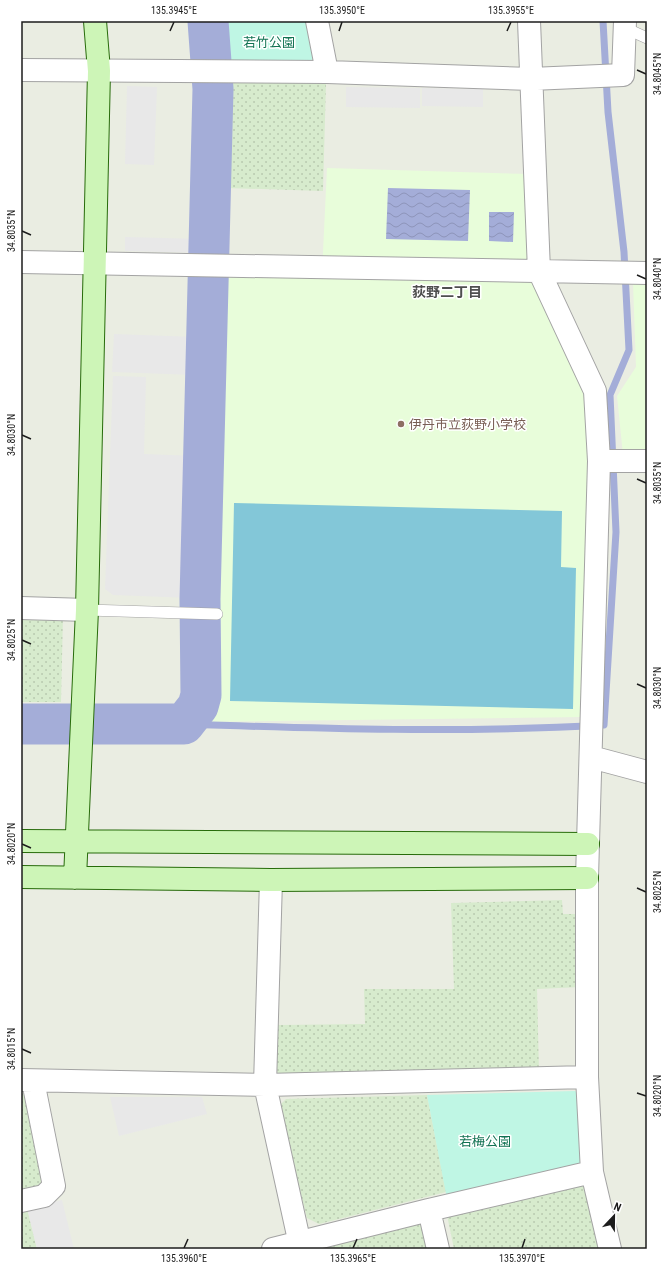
<svg xmlns="http://www.w3.org/2000/svg" width="668" height="1270" font-family="'Roboto Condensed','Noto Sans JP',sans-serif">
<style>
.education{fill:#e8fdda}
.farmland{fill:url(#farmland-dots)}
.park{fill:#bff6e4}
.pitch{fill:#83c7d8}
.parking{fill:#e8e8e8}
.water{fill:url(#water-waves)}
.lines{fill:none;stroke-linecap:round;stroke-linejoin:round}
.stream{stroke:#a4add8;stroke-width:7}
.river{stroke:#a4add8;stroke-width:41}
.lane-casing{stroke:#a3a3a3;stroke-width:12}
.street-casing{stroke:#a3a3a3;stroke-width:24}
.secondary-casing{stroke:#276b0a;stroke-width:24}
.lane{stroke:#fff;stroke-width:11}
.street{stroke:#fff;stroke-width:22}
.secondary{stroke:#cdf5b7;stroke-width:22}
.ticks{fill:none;stroke:#1c1c1c;stroke-width:1.5}
.education-dot{fill:#8d6e63;stroke:#fff;stroke-width:1.5}
.labels{text-anchor:middle;dominant-baseline:central;stroke-width:3;stroke-linejoin:round;paint-order:stroke}
.park-label{font-size:13px;fill:#117252;stroke:#fff}
.education-label{font-size:13px;fill:#785e54;stroke:#fff;text-anchor:start}
.neighbourhood-label{font-size:14px;font-weight:bold;fill:#4f4f4f;stroke:#fff}
.neatline{fill:none;stroke:#1c1c1c;stroke-width:1.5}
.ticks-label{font-size:10px;text-anchor:middle;fill:#1c1c1c}
</style>
<defs>
<pattern id="farmland-dots" width="8" height="8" patternUnits="userSpaceOnUse"><rect width="8" height="8" fill="#d7ebcd"/><path d="M2 2h.1M6 6h.1" fill="none" stroke="#b8c9af" stroke-width="1.8" stroke-linecap="round"/></pattern>
<pattern id="water-waves" width="16" height="10" patternUnits="userSpaceOnUse"><rect width="16" height="10" fill="#a4add8"/><path d="M0 5q4-4 8 0t8 0" fill="none" stroke="#8d94b9"/></pattern>
</defs>
<rect width="100%" height="100%" fill="#eaede2"/>
<path class="education" d="M327,168l201,6 4,81 54,134 5,70 -9,258 -375,5 12,-448 103,-1z
M633,283l14,1v172l-24,-1 -6,-59 19,-29z"/>
<path class="farmland" d="M231,80l95,3 -3,108 -96,-3z
M21,616h42l-2,86h-40z
M562,900l1,14h18v73l-44,2 2,83 -255,5 -10,-7 4,-45 87,-1 -1,-35h90l-3,-86z
M21,1093l7,5 17,79 -9,14 -15,3z
M427,1095l19,97 -127,32 -12,-6 -28,-112 7,-7z
M584,1182l16,67h-146l-7,-34z
M27,1208l10,41h-16v-39z
M416,1220l10,3 6,26h-116z"/>
<path class="park" d="M224,21h83l8,36 -7,6h-79z
M575,1091l7,6 -1,69 -134,33 -20,-104z"/>
<path class="pitch" d="M234,503l328,8 -1,56 15,1 -3,141 -343,-8z"/>
<path class="parking" d="M127,86l30,1 -3,78 -29,-1z
M346,87l74,1v20l-74,-1z
M422,88l61,1v18l-61,-1z
M125,237l76,2 -1,14 -75,-2z
M114,334l82,3 -1,38 -83,-3z
M113,376l33,1 -2,77 52,2 -4,142 -79,-3 -8,-6z
M110,1097h92l5,17 -88,22z
M62,1200l12,49h-37l-10,-41z"/>
<path class="water" d="M388,188l82,2 -2,51 -82,-2z
M489,212h25l-1,30 -24,-1z"/>
<g class="lines">
<path class="stream" d="M184,724c140,5 280,9 420,1l12,-193 -6,-137 19,-45 -5,-98 -16,-140 -5,-91"/>
<path class="river" d="M21,724h163l14,-18 3,-11 -1,-96 13,-510 -5,-68"/>
<g class="lane-casing">
<path id="lane" d="M625,28l22,10
M87,610l130,4"/>
</g>
<g class="street-casing">
<path id="street" d="M317,21l10,51
M529,21l10,250 56,120 4,70 -12,417v199
M21,70l306,2 204,7 92,-4 2,-54
M21,262l626,11
M599,461h48
M21,608l66,2
M591,757l56,15
M271,880l-6,205 36,164
M21,1080l244,5 322,-8 5,95 18,77
M21,1201l23,-5 10,-10 -21,-105
M429,1210l163,-38
M273,1249l156,-39 9,39"/>
</g>
<g class="secondary-casing">
<path id="secondary" d="M21,841l567,3
M21,877l250,3 316,-2
M75,878l12,-268 12,-539 -4,-50"/>
</g>
<use href="#lane" class="lane"/>
<use href="#street" class="street"/>
<use href="#secondary" class="secondary"/>
</g>
<path class="ticks" d="M170,31l4,-9M339,31l3,-9M507,31l4,-9M637,70l9,4M22,231l9,4M637,275l9,4M22,435l9,4M637,479l9,4M22,640l9,4M637,684l9,4M22,844l9,4M637,888l9,4M22,1049l9,4M637,1093l9,3M184,1248l4,-9M353,1248l4,-9M522,1248l3,-9"/>
<circle class="education-dot" cx="401" cy="424" r="4"/>
<g class="labels">
<g class="park-label">
<text x="269" y="42">若竹公園</text>
<text x="485" y="1141">若梅公園</text>
</g>
<g class="education-label">
<text x="409" y="424">伊丹市立荻野小学校</text>
</g>
<g class="neighbourhood-label">
<text x="447" y="292">荻野二丁目</text>
</g>
</g>
<rect width="668" height="1270" fill="none" stroke="#ffffff" stroke-width="44"/>
<g transform="translate(614 1216) rotate(22)" stroke="#ffffff" stroke-width="3" paint-order="stroke">
<path d="M0-3L7 15L0 10L-7 15Z" fill="#1c1c1c"/>
<text y="-6" font-size="11" font-weight="bold" text-anchor="middle" fill="#1c1c1c">N</text>
</g>
<rect x="22" y="22" width="624" height="1226" class="neatline"/>
<g class="ticks-label">
<text x="174" y="14">135.3945°E</text>
<text x="342" y="14">135.3950°E</text>
<text x="511" y="14">135.3955°E</text>
<text transform="translate(657 74) rotate(-90)" y="4">34.8045°N</text>
<text transform="translate(11 231) rotate(-90)" y="4">34.8035°N</text>
<text transform="translate(657 279) rotate(-90)" y="4">34.8040°N</text>
<text transform="translate(11 435) rotate(-90)" y="4">34.8030°N</text>
<text transform="translate(657 483) rotate(-90)" y="4">34.8035°N</text>
<text transform="translate(11 640) rotate(-90)" y="4">34.8025°N</text>
<text transform="translate(657 688) rotate(-90)" y="4">34.8030°N</text>
<text transform="translate(11 844) rotate(-90)" y="4">34.8020°N</text>
<text transform="translate(657 892) rotate(-90)" y="4">34.8025°N</text>
<text transform="translate(11 1049) rotate(-90)" y="4">34.8015°N</text>
<text transform="translate(657 1096) rotate(-90)" y="4">34.8020°N</text>
<text x="184" y="1262">135.3960°E</text>
<text x="353" y="1262">135.3965°E</text>
<text x="522" y="1262">135.3970°E</text>
</g>
</svg>
